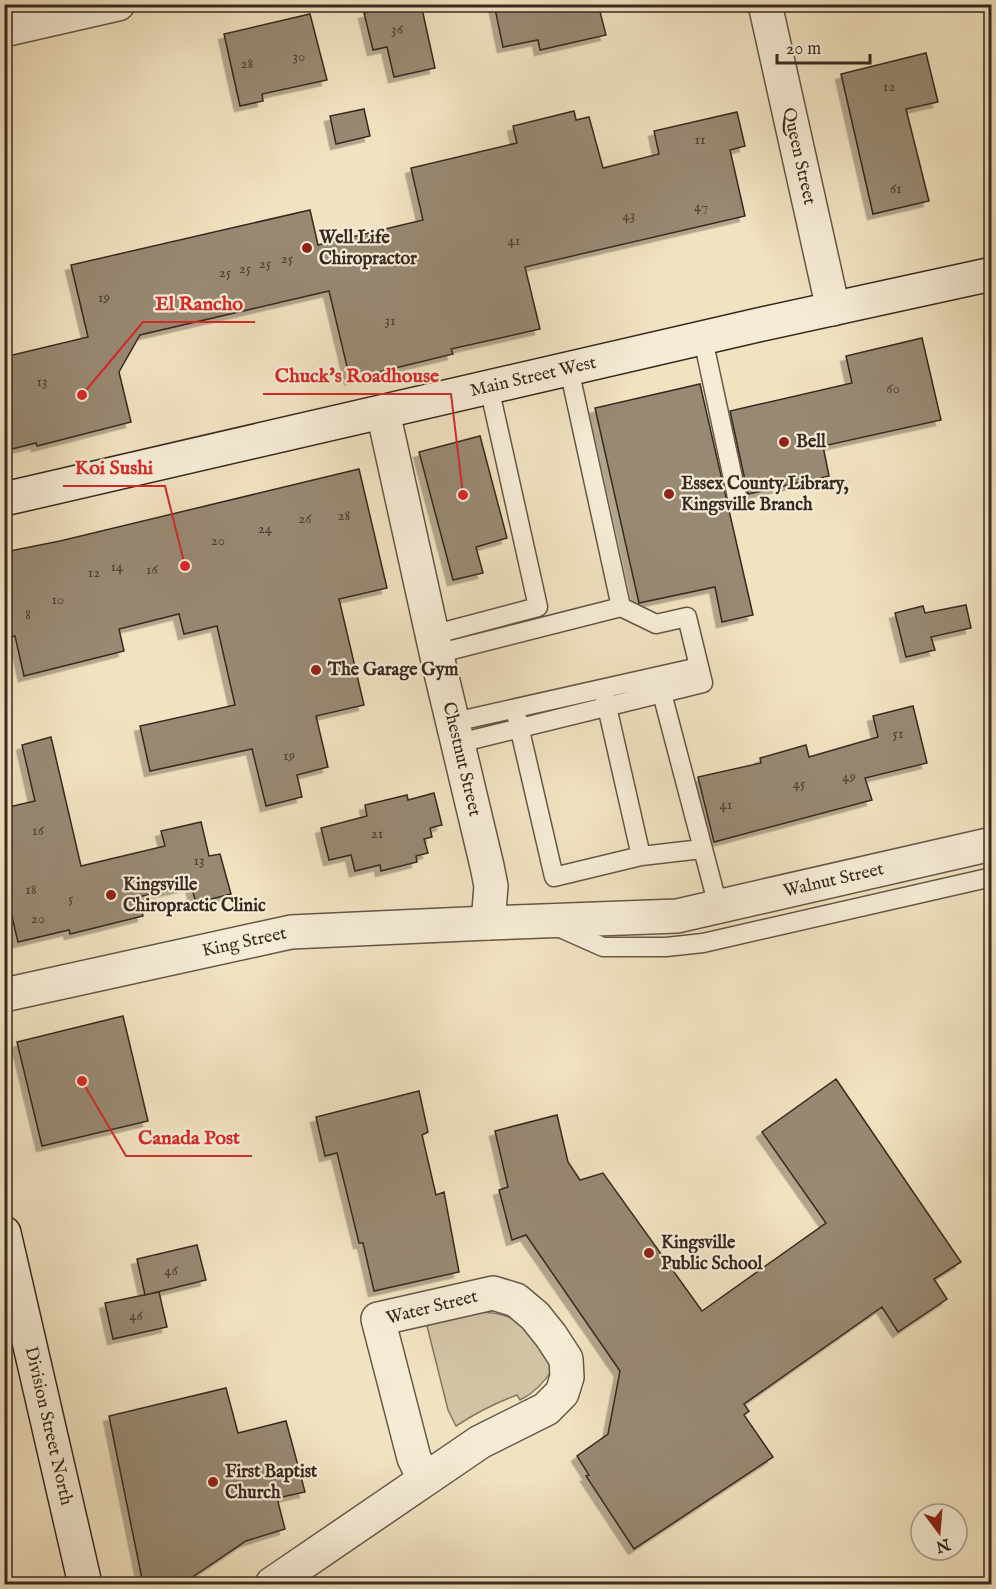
<svg xmlns="http://www.w3.org/2000/svg" width="996" height="1589" font-family="'IM FELL English',serif">
<style>
.green{fill:#d2c3a5;stroke:#857662;stroke-width:1.5}
.building{fill:#988973;stroke:#382920;stroke-width:1.5;filter:url(#shadow)}
.lines{fill:none;stroke-linecap:round;stroke-linejoin:round}
.service-casing{stroke:#665748;stroke-width:21}
.minor-casing{stroke:#665748;stroke-width:36}
.tertiary-casing{stroke:#665748;stroke-width:36}
.secondary-casing{stroke:#382920;stroke-width:36}
.service{stroke:#f6ecd6;stroke-width:18}
.minor{stroke:#f6ecd6;stroke-width:33}
.tertiary{stroke:#f6ecd6;stroke-width:33}
.secondary{stroke:#f6ecd6;stroke-width:33}
.poi-dot{fill:#8f2418;stroke:#f6ecd6;stroke-width:2}
.labels{text-anchor:middle;dominant-baseline:central;stroke-width:4.5;stroke-linejoin:round;paint-order:stroke}
.number-label{font-size:15px;fill:#504135}
.street-label{font-size:18px;fill:#382920;stroke:#f6ecd6}
.poi-label{font-size:18px;font-weight:bold;fill:#382920;stroke:#f6ecd6;text-anchor:start}
.leader{fill:none;stroke:#d62828;stroke-width:2}
.callout-dot{fill:#d62828;stroke:#f6ecd6;stroke-width:2}
.callout-label{font-size:20px;text-anchor:middle;font-weight:bold;fill:#d62828;stroke:#f6ecd6;stroke-width:4.5;stroke-linejoin:round;paint-order:stroke}
</style>
<defs>
<filter id="shadow"><feDropShadow dx="-5.5" dy="5.5" stdDeviation="0" flood-color="#0004"/></filter>
</defs>
<rect width="100%" height="100%" fill="#f1e2c0"/>
<filter id="stains"><feTurbulence type="fractalNoise" baseFrequency=".00333" numOctaves="4"/><feColorMatrix values="0 0 0 0 .2 0 0 0 0 .09 0 0 0 0 .02 0 0 0 .5 -.17"/></filter>
<radialGradient id="worn" r=".72"><stop offset=".6" stop-color="#630" stop-opacity="0"/><stop offset="1" stop-color="#630" stop-opacity=".3"/></radialGradient>
<path class="green" d="M479,1312c46,1 54,21 74,56 -8,14 -19,25 -33,32l-3,-5c-22,8 -41,18 -61,31l-8,-16 -21,-84 14,-6z"/>
<path class="building" d="M380,4h41l14,64 -41,9 -7,-30 -14,3 -9,-37 17,-4z
M494,4h104l8,31 -66,15 -2,-10 -35,7z
M310,14l17,66 -65,14 1,7 -23,5 -16,-72z
M926,53l12,49 -32,7 23,92 -56,13 -32,-140z
M364,109l6,27 -34,8 -6,-28z
M574,111l2,9 13,-3 14,51 56,-14 -5,-23 83,-19 8,34 -15,4 15,66 -220,51 15,62 -89,20 2,5 -103,25 -21,-88 -189,44 -21,37 12,50 -94,24 -1,-3 -32,8v-94l84,-20 -17,-72 239,-55 8,35 105,-25 -12,-52 106,-25 -4,-17z
M922,338l19,82 -118,26 6,30 -81,18 -18,-83 122,-28 -6,-27z
M700,384l53,231 -31,7 -7,-35 -76,16 -44,-195z
M480,436l27,102 -31,9 7,26 -30,7 -34,-128z
M359,469l28,119 -48,11 25,106 -48,11 12,51 -31,8 5,22 -36,9 -14,-57 -102,22 -10,-45 95,-21 -18,-79 -33,8 -5,-20 -60,15 5,22 -100,25 -9,-40 -11,2v-86l56,-11z
M966,605l5,23 -40,9 4,13 -29,7 -11,-44 28,-7 2,7z
M913,706l14,57 -62,15 7,22 -158,42 -16,-65 63,-14 -1,-5 46,-13 3,12 69,-20 -5,-21z
M51,737l30,129 84,-20 -4,-15 40,-9 8,34 11,-2 11,40 -35,9 -5,-18 -53,12 5,19 -73,18 -1,-4 -51,12 -14,-59v-75l31,-7 -13,-56z
M434,793l8,32 -12,3 2,9 -8,2 4,14 -12,3 1,6 -36,9 -1,-6 -25,6 -4,-16 -22,5 -8,-32 46,-12 -2,-11 42,-10 1,5z
M123,1016l25,105 -106,25 -25,-104z
M836,1079l125,183 -27,17 13,20 -49,33 -16,-25 -138,97 5,7 -5,4 29,42 -139,92 -48,-73 3,-1 -12,-19 31,-22 12,-63 -94,-136 -14,5 -13,-50 9,-3 -13,-56 62,-16 11,47 12,18 23,-7 99,138 124,-88 -64,-91z
M419,1091l9,41 -6,3 14,60 8,-3 15,80 -85,19 -11,-48h-4l-22,-90 -12,3 -9,-39z
M197,1245l9,35 -61,15 -8,-36z
M159,1292l8,35 -54,12 -8,-36z
M226,1388l12,45 48,-12 19,71 -28,6 8,31 -39,12 -64,43h-39l-34,-168z"/>
<g class="lines">
<g class="service-casing">
<path id="service" d="M703,339l34,158
M432,635l106,-28 -49,-220
M436,654l185,-47 -52,-238
M659,682l59,224
M515,709l39,168 87,-21 -38,-167
M454,722l245,-55
M459,743l244,-60 -16,-66 -31,7 -35,-17
M641,856l61,-7
M558,927l45,20h63l37,-4 289,-66"/>
</g>
<g class="minor-casing">
<g id="minor">
<path d="M4,30l114,-26"/>
<path id="s1" d="M383,412l53,240 51,214 4,20 -3,37 189,-7 315,-72"/>
<path id="s2" d="M4,995l287,-63 197,-9"/>
<path d="M272,1584l208,-142 66,-33 16,-16 5,-16 -1,-18 -15,-23 -16,-20 -19,-16 -23,-7 -115,26 36,139 10,21"/>
</g>
</g>
<g class="tertiary-casing">
<g id="tertiary">
<path id="s3" d="M765,4l68,305"/>
</g>
</g>
<g class="secondary-casing">
<g id="secondary">
<path id="s4" d="M4,499l754,-174 234,-51"/>
<path id="s5" d="M4,1233l81,351"/>
</g>
</g>
<use href="#service" class="service"/>
<use href="#minor" class="minor"/>
<use href="#tertiary" class="tertiary"/>
<use href="#secondary" class="secondary"/>
</g>
<g class="poi-dot">
<circle cx="307" cy="248" r="6"/>
<circle cx="784" cy="442" r="6"/>
<circle cx="669" cy="494" r="6"/>
<circle cx="316" cy="670" r="6"/>
<circle cx="111" cy="895" r="6"/>
<circle cx="649" cy="1253" r="6"/>
<circle cx="213" cy="1482" r="6"/>
</g>
<g class="labels">
<g class="number-label">
<text x="397" y="29">36</text>
<text x="299" y="56">30</text>
<text x="247" y="63">28</text>
<text x="889" y="86">12</text>
<text x="700" y="139">11</text>
<text x="896" y="188">61</text>
<text x="701" y="206">47</text>
<text x="629" y="215">43</text>
<text x="514" y="240">41</text>
<text x="287" y="258">25</text>
<text x="265" y="263">25</text>
<text x="245" y="268">25</text>
<text x="225" y="272">25</text>
<text x="104" y="297">19</text>
<text x="390" y="320">31</text>
<text x="42" y="381">13</text>
<text x="893" y="388">60</text>
<text x="344" y="515">28</text>
<text x="305" y="518">26</text>
<text x="265" y="528">24</text>
<text x="218" y="540">20</text>
<text x="117" y="566">14</text>
<text x="152" y="569">16</text>
<text x="94" y="572">12</text>
<text x="58" y="599">10</text>
<text x="28" y="614">8</text>
<text x="898" y="733">51</text>
<text x="289" y="755">19</text>
<text x="849" y="776">49</text>
<text x="799" y="783">45</text>
<text x="726" y="804">41</text>
<text x="38" y="830">16</text>
<text x="377" y="833">21</text>
<text x="199" y="860">13</text>
<text x="31" y="889">18</text>
<text x="71" y="898">5</text>
<text x="38" y="918">20</text>
<text x="171" y="1270">46</text>
<text x="136" y="1315">46</text>
</g>
<g class="street-label">
<text stroke="none"><textPath href="#s3" startOffset="156">Queen Street</textPath></text>
<text stroke="none"><textPath href="#s4" startOffset="543">Main Street West</textPath></text>
<text stroke="none"><textPath href="#s1" startOffset="356">Chestnut Street</textPath></text>
<text stroke="none"><textPath href="#s1" startOffset="873">Walnut Street</textPath></text>
<text stroke="none"><textPath href="#s2" startOffset="246">King Street</textPath></text>
<text transform="translate(432 1308) rotate(-14)">Water Street</text>
<text stroke="none"><textPath href="#s5" startOffset="198">Division Street North</textPath></text>
</g>
<g class="poi-label">
<text x="319" y="238">Well Life<tspan x="319" dy="21">Chiropractor</tspan></text>
<text x="796" y="442">Bell</text>
<text x="681" y="484">Essex County Library,<tspan x="681" dy="21">Kingsville Branch</tspan></text>
<text x="328" y="670">The Garage Gym</text>
<text x="123" y="885">Kingsville<tspan x="123" dy="21">Chiropractic Clinic</tspan></text>
<text x="661" y="1243">Kingsville<tspan x="661" dy="21">Public School</tspan></text>
<text x="225" y="1472">First Baptist<tspan x="225" dy="21">Church</tspan></text>
</g>
</g>
<path class="leader" d="M82 395L143 322H255M463 495L451 394H263M185 566L165 486H63M82 1081L126 1156H252"/>
<g class="callout-dot">
<circle cx="82" cy="395" r="6"/>
<circle cx="463" cy="495" r="6"/>
<circle cx="185" cy="566" r="6"/>
<circle cx="82" cy="1081" r="6"/>
</g>
<g class="callout-label">
<text x="199" y="310">El Rancho</text>
<text x="357" y="382">Chuck's Roadhouse</text>
<text x="114" y="474">Koi Sushi</text>
<text x="189" y="1144">Canada Post</text>
</g>
<rect width="996" height="1589" fill="none" stroke="#f1e2c0" stroke-width="24"/>
<rect x="6" y="6" width="984" height="1577" fill="none" stroke="#382920" stroke-width="3"/>
<rect x="12" y="12" width="972" height="1565" fill="none" stroke="#382920" stroke-width="1.5"/>
<g transform="translate(939 1532) rotate(164)"><circle r="28" fill="#f6ecd6" stroke="#aa9e8d" stroke-width="1.5"/>
<path d="M0-4.5L10 22L0 15L-10 22Z" fill="#8f2418"/>
<text y="-9" font-size="16" font-weight="bold" text-anchor="middle" fill="#382920">N</text>
</g>
<path d="M777 54v9h93v-9" fill="none" stroke="#382920" stroke-width="3"/>
<text x="786" y="54" font-size="18" fill="#382920" stroke="#f6ecd6" stroke-width="4.5" paint-order="stroke">20 m</text>
<rect width="100%" height="100%" filter="url(#stains)"/>
<rect width="100%" height="100%" fill="url(#worn)"/>
</svg>
